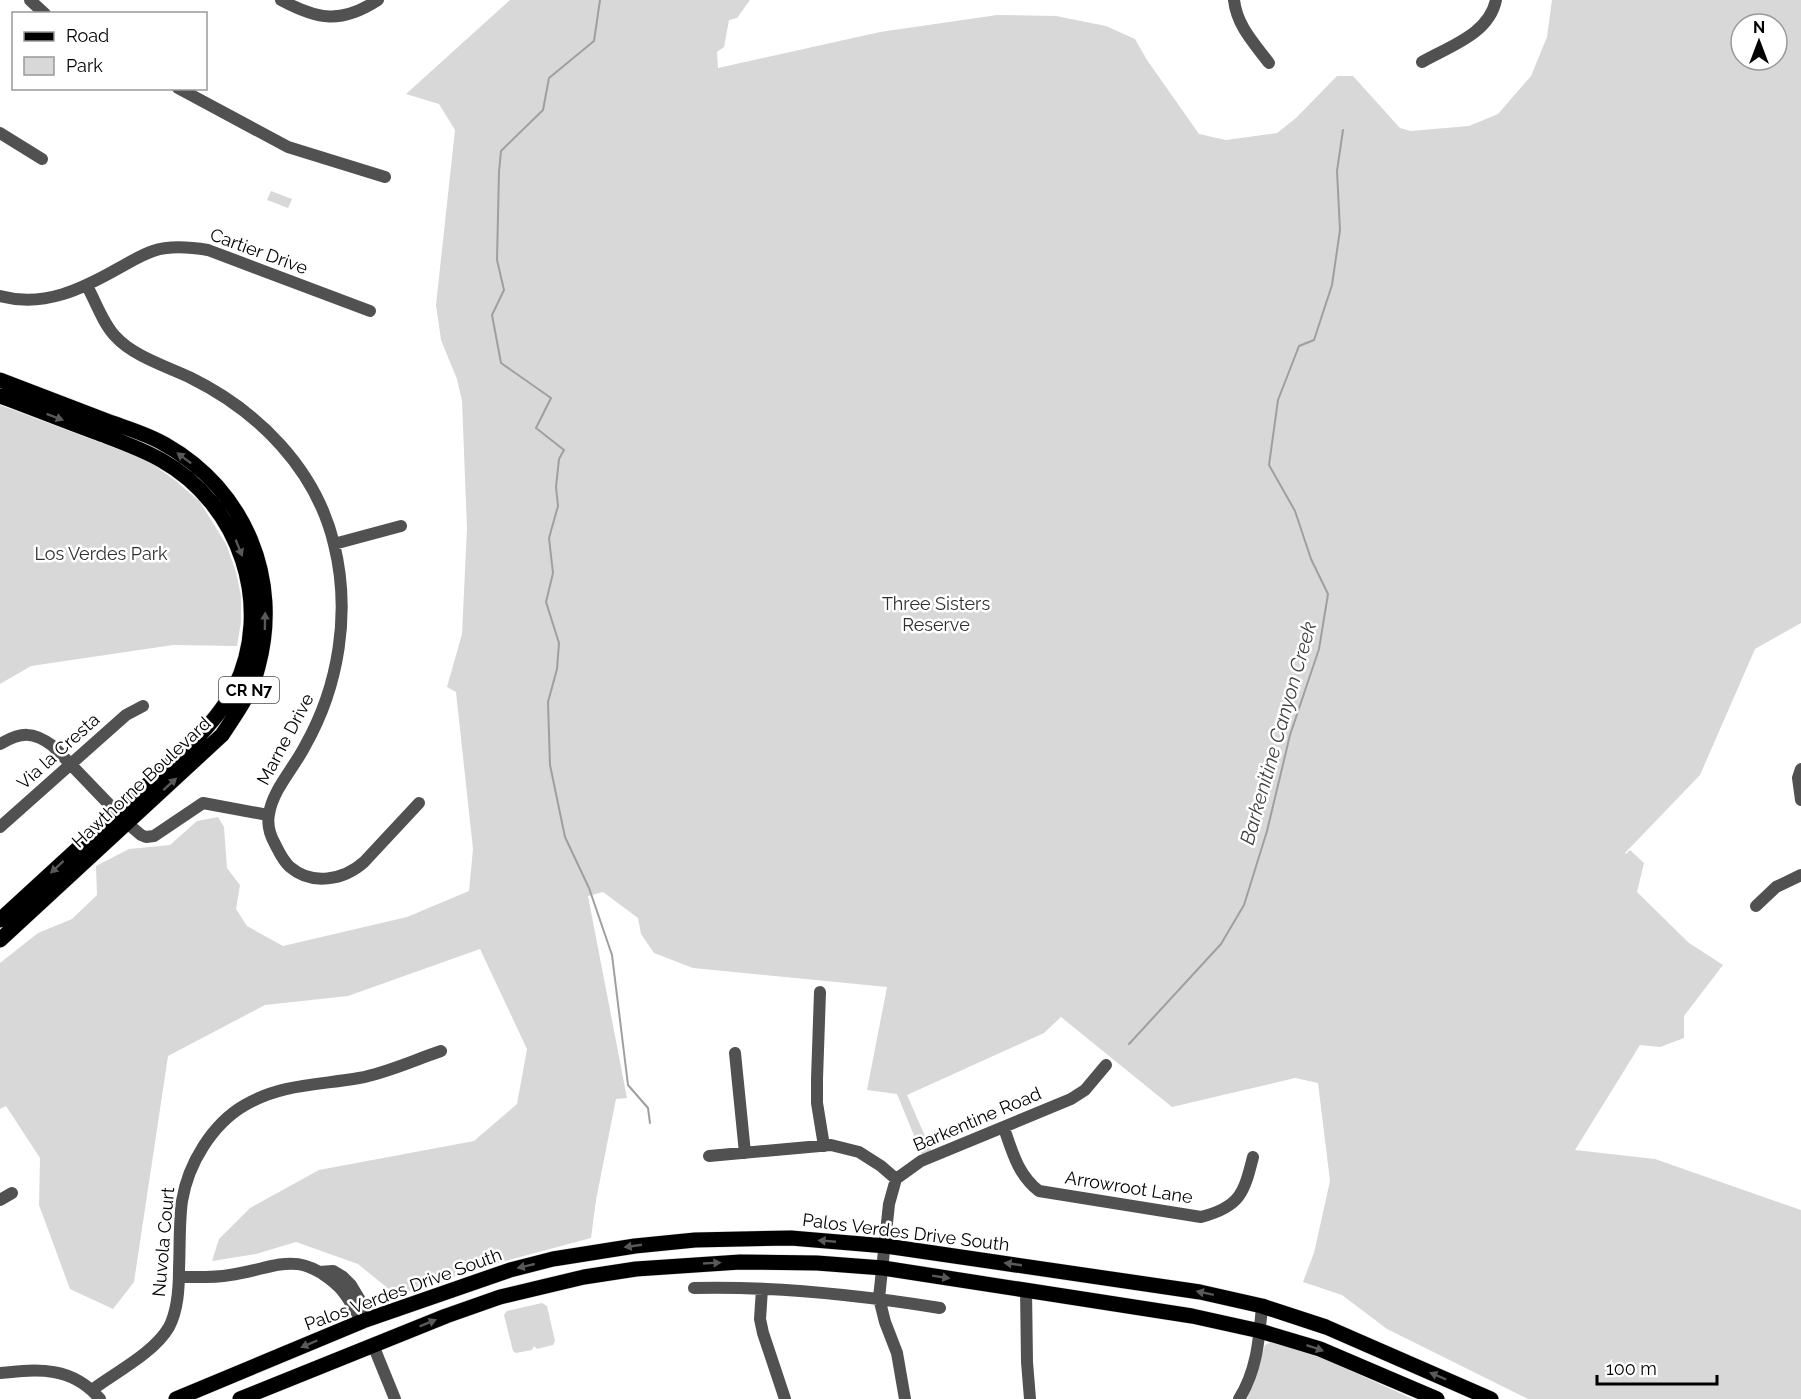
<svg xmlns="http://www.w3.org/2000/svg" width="1801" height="1399" font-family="Raleway,sans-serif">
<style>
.green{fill:#d8d8d8;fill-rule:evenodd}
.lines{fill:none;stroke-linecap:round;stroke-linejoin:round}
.stream{stroke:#9f9f9f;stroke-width:2}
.major-casing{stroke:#dbdbdb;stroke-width:16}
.minor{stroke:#515151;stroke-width:12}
.major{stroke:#000;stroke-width:15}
.oneway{fill:#595959}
.labels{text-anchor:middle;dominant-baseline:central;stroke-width:5;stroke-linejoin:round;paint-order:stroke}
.shield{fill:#fff;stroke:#4c4c4c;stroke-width:1.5}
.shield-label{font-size:16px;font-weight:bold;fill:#000}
.street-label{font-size:18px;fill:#000;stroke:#fff}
.park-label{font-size:18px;fill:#2f2f2f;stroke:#fff}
.water-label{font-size:20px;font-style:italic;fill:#404040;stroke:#fff}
</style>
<rect width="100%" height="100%" fill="#fff"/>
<path class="green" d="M510,0h240l-13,18 -8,2 -5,27 -7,5 1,16 162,-36 117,-17 59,1 50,10 29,13 12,21 52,74 27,6 51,-7 19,-15 41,-42h16l47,52 11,3 58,-5 29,-12 33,-38 16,-39 5,-37h249v623l-46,26 -55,126 -75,78 1,1 4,-4 14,13 -7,29 52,51 34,22 -39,51v22l-24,9 -20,-2 -65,105 80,9 146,51v189h-273l-141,-70 -45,-34 -39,-13 11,-29 16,-72 -12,-98 -23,-5 -123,29 -111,-90 -17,16 -137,62 25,57 -10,3 -25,-61 -30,-4 20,-103 -194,-19 -39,-15 -13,-19 -3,-16 -35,-26 -15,4 39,202 -11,1 -20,101 -5,38 -86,23 -109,34 -38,-31 -62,-22 -40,12 -44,7 7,-22 31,-31 69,-38 155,-29 43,-37 10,-55 -47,-100 -132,47 -83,9 -97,51 -34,226 -21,27 -43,-20 -31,-84 1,-47 -34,-52 -6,3v-146l38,-30 34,-14 25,-24 -1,-29 33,-17 41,-4 27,-24 21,-4 6,10 3,41 13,17 -4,24 11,17 36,20 124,-29 62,-26 4,-42 -17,-157 -9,-5 15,-53 5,-106 -5,-127 -5,-22 -16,-39 -5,-35 19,-175 -16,-26 -33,-10zM1741,24h36v36h-36z
M271,191l21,8 -4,9 -21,-8z
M0,405l147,55 29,21 24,21 26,42 10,28 5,24v26l-4,24 -64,-1 -142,21 -31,18z
M542,1303l5,3 8,35 -2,4 -16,4 -3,-3 -2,4 -16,3 -3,-2 -9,-36 3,-4z
M1274,1341l53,19 86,39h-167l7,-14 12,-40z"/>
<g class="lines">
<path class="stream" d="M600,0l-6,41 -45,37 -6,32 -42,41 -2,21 -2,88 7,30 -12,25 9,48 50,35 -15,30 28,22 -5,9 -3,28 2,19 -9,32 4,35 -7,29 13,41 -2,26 -9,33 2,63 15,72 24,51 23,67 16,130 20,23 2,15
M1129,1044l92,-100 23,-39 23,-74 23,-96 29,-86 9,-55 -17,-35 -16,-48 -26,-46 9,-65 21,-54 15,-6 18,-55 8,-55 -3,-59 6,-41"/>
<g class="major-casing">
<path id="major" d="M0,380c36,14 71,27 107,41 19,7 41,13 59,24 79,45 116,134 92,222 -6,25 -22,47 -36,68l-222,205
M0,396c33,12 65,25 98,37 21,8 44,16 63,27 79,44 114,147 73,229 -11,21 -26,37 -41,54l-193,177
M176,1399l187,-78 147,-51 43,-11 82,-13 60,-6 96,-2 95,8 314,46 62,14 64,21 165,72
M240,1399l206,-83 54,-19 84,-20 52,-8 104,-7 77,1 66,5 309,48 68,15 60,18 117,50"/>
</g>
<path class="minor" d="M30,0l15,14
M281,0c37,20 60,24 97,0
M1234,0c3,26 20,43 35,63
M1422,62c28,-16 67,-28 74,-62
M178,88l110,59 97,30
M0,133l42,26
M87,286c9,16 16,38 29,51 17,19 52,30 75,41 67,33 125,91 143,166 17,68 5,142 -29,202 -11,22 -32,43 -36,68 -2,10 1,21 6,30 4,8 8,17 15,23 22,19 54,13 74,-5l55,-59
M0,296c44,12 82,-7 119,-28 11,-6 22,-13 34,-17 17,-6 37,-4 55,-1l162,61
M334,544l67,-18
M0,744c21,-12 33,-13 53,2l74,77 14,12 5,2 8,-1 49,-33 65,12
M1801,769l-3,9 3,22
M0,827l126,-112 17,-9
M1756,906l20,-19 25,-12
M820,992l-3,87v24l7,43
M735,1053l10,100
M1004,1128c8,23 14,47 35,63l162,26c39,-10 43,-24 52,-60
M709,1156l122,-11 28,7 22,14 15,13
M0,1200l12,-7
M319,1272l14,-1 10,6 8,8 12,20v16
M179,1277c17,0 34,1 51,-2 48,-7 67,-27 109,12 10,10 15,24 24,34
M694,1288c81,-2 165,7 246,20
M762,1289l-2,30 3,14 22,66
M1026,1289l1,73 3,37
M373,1345l22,54
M0,1373c39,-4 72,-7 100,26
M92,1390c24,-18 62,-37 77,-63 9,-17 10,-39 10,-58 1,-22 0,-46 3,-68 6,-37 30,-77 63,-96 36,-21 74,-20 114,-27 28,-5 55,-18 82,-27
M905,1399l-8,-46 -12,-31 -6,-24 10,-94 7,-25 25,-18 150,-62 14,-9 21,-25
M1239,1399c18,-29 20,-59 23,-93"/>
<use href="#major" class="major"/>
</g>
<defs><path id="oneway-solid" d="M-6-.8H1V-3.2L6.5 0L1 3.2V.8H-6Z" transform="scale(1.5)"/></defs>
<g class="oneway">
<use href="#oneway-solid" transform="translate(55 417) rotate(21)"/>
<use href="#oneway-solid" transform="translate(184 458) rotate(-143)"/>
<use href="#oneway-solid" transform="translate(239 548) rotate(68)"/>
<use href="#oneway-solid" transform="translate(265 621) rotate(-89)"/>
<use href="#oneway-solid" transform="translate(170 784) rotate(-42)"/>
<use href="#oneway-solid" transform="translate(57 867) rotate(137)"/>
<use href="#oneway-solid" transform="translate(827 1241) rotate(-175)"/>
<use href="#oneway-solid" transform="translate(633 1246) rotate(172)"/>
<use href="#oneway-solid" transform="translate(712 1263) rotate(-3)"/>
<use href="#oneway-solid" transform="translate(1013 1264) rotate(-172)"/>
<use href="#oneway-solid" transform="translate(526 1266) rotate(167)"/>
<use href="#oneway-solid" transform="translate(941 1277) rotate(9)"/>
<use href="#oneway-solid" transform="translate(1205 1293) rotate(-168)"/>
<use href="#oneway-solid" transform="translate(428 1323) rotate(-22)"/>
<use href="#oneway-solid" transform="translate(309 1344) rotate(157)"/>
<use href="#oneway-solid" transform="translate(1315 1348) rotate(19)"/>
<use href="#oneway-solid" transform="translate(1438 1376) rotate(-157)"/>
</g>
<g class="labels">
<rect class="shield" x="219" y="677" width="60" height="26" rx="4.5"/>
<g class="shield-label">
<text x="249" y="690">CR N7</text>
</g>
<g class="street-label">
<text transform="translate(259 251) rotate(20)">Cartier Drive</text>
<text transform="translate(285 739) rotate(-62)">Marne Drive</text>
<text transform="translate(58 751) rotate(-42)">Via la Cresta</text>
<text transform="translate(141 782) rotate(-43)">Hawthorne Boulevard</text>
<text transform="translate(977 1119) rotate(-23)">Barkentine Road</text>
<text transform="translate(1129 1187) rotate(9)">Arrowroot Lane</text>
<text transform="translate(906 1232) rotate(7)">Palos Verdes Drive South</text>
<text transform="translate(163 1242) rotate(-85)">Nuvola Court</text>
<text transform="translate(403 1289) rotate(-20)">Palos Verdes Drive South</text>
</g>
<g class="park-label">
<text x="101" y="553">Los Verdes Park</text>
<text x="936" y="603">Three Sisters<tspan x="936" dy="21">Reserve</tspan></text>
</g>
<g class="water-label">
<text transform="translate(1278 733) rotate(-74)">Barkenitine Canyon Creek</text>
</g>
</g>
<rect x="12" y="12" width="195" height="78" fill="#ffffff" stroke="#999999" stroke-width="1.5"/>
<rect x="24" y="32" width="30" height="9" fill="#000000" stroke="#999999" stroke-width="1.5"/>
<text x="66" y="42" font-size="18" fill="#000000">Road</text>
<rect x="24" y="57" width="30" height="18" fill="#d8d8d8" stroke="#999999" stroke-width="1.5"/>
<text x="66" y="72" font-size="18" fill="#000000">Park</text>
<g transform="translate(1759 42)"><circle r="28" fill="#ffffff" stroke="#999999" stroke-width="1.5"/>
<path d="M0-4.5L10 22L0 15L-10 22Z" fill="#000000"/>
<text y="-9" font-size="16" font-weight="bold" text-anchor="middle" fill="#000000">N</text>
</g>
<path d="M1597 1375v9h120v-9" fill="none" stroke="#000000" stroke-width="3"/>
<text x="1606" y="1375" font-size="18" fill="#000000" stroke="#ffffff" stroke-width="4.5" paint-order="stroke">100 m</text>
</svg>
